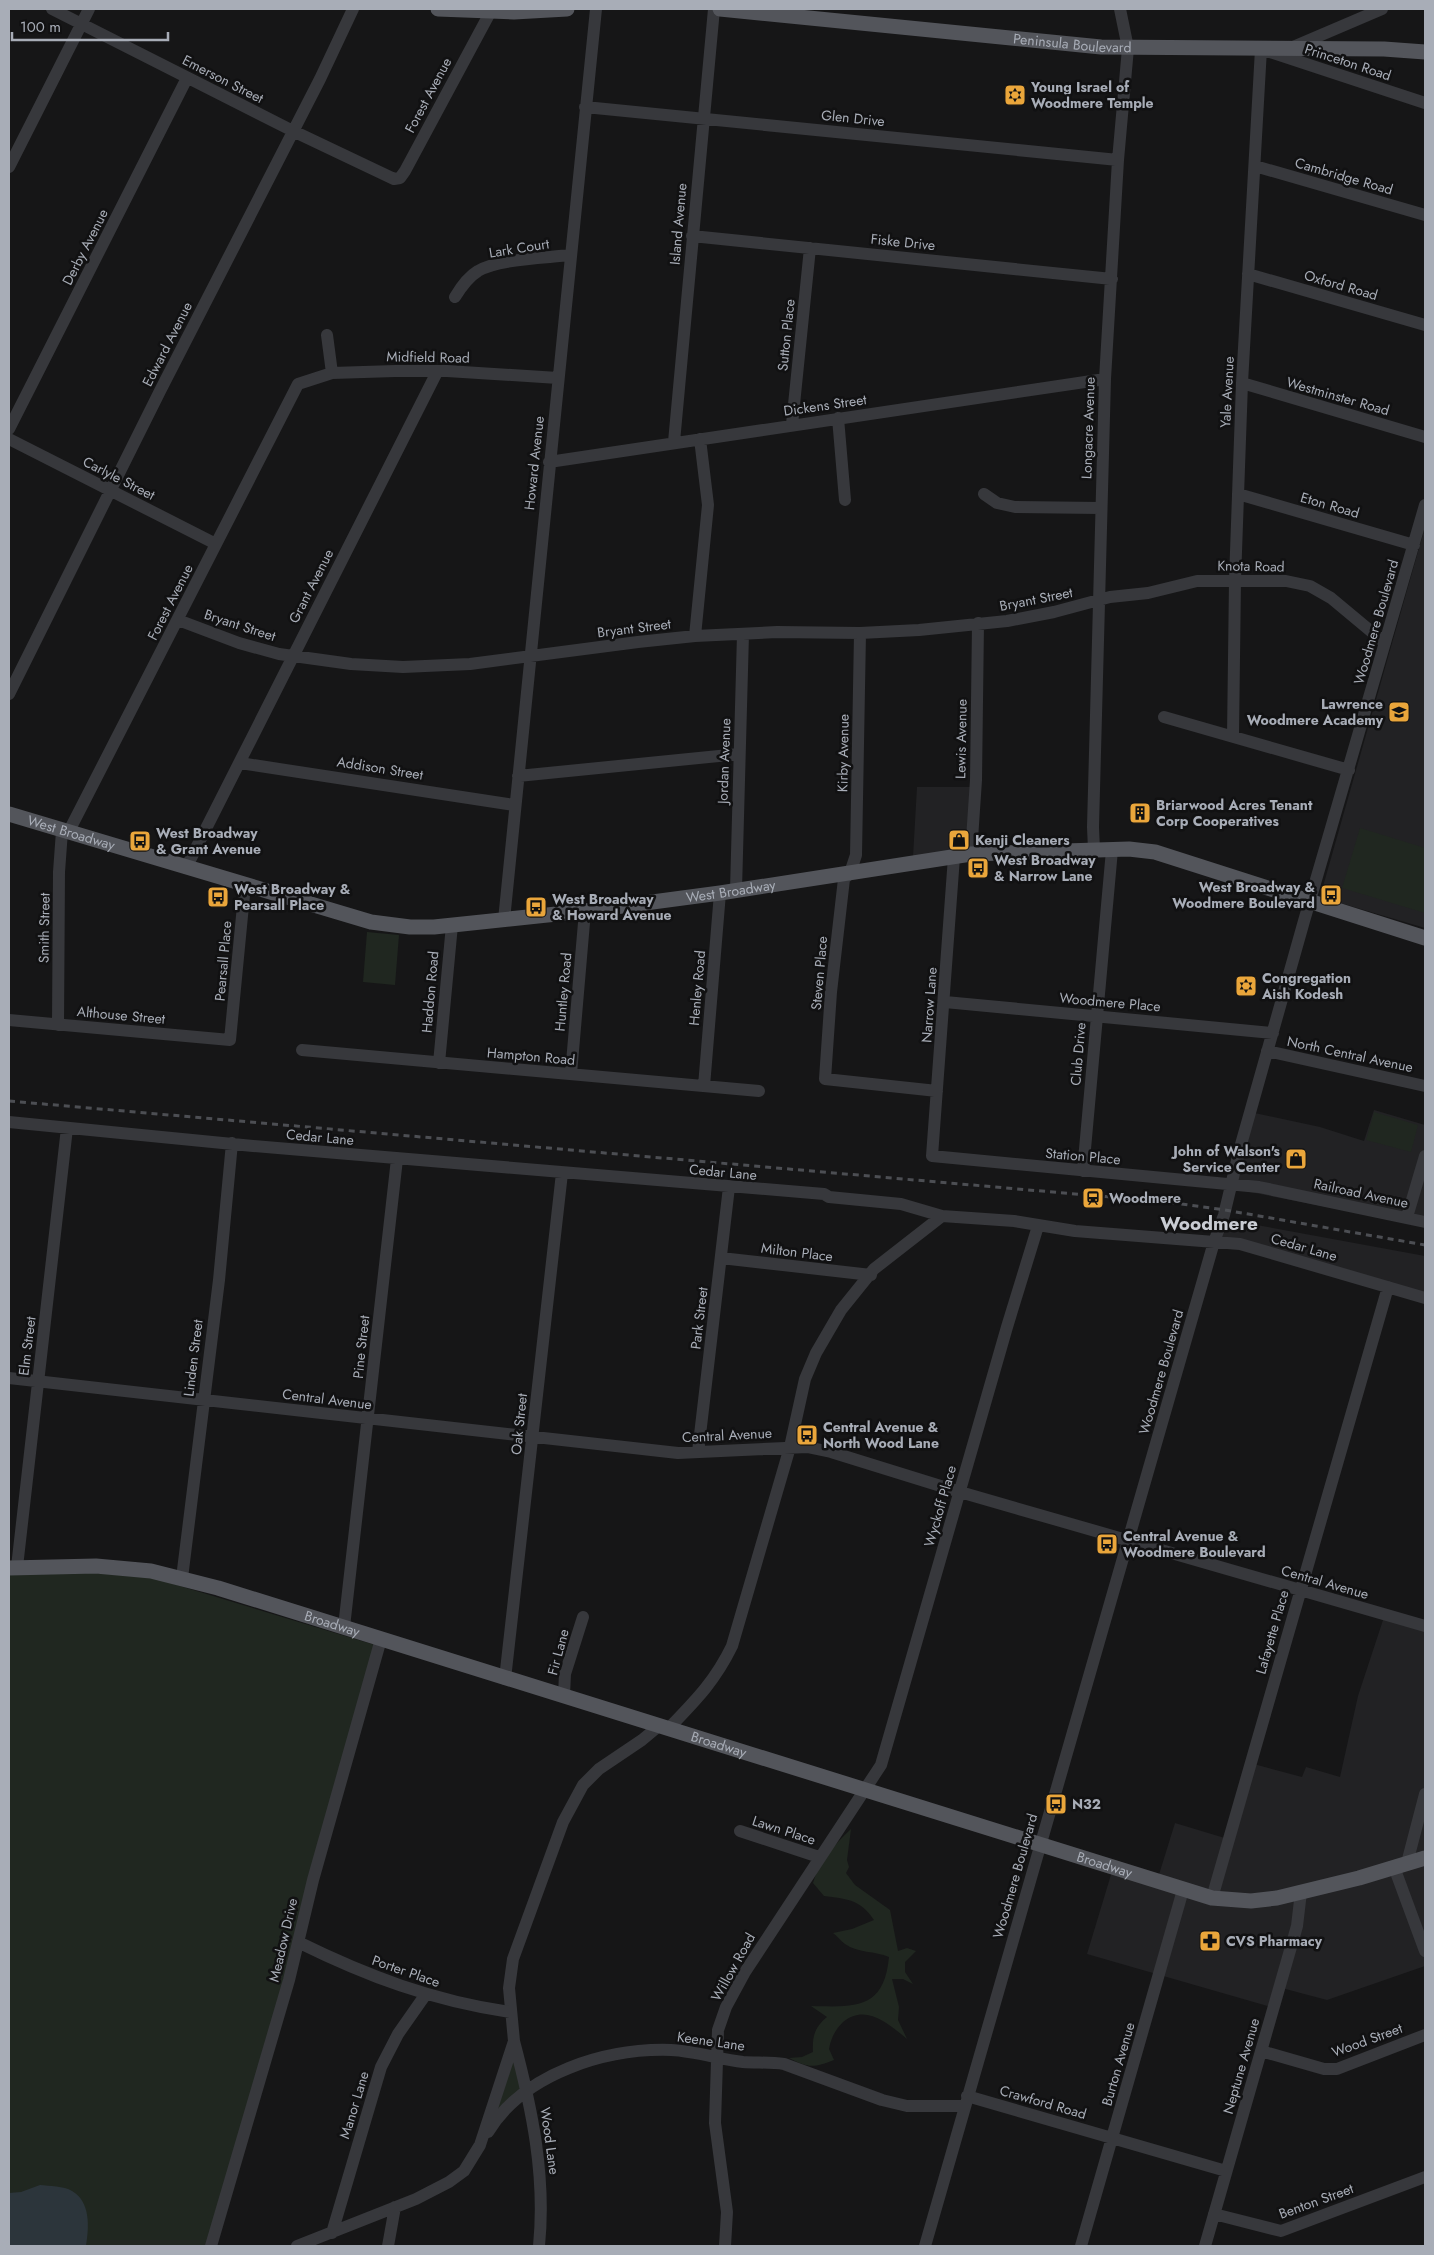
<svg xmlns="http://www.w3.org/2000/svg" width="1434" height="2255" font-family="Jost,sans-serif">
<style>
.built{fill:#222224}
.green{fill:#202720}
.water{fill:#2c353b}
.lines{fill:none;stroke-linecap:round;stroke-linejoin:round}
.minor{stroke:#37383c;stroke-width:12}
.major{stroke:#53555b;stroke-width:15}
.rail{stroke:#4c4e53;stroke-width:3;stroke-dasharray:6 5;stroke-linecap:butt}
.labels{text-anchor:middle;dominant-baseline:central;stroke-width:5;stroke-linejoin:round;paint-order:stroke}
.street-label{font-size:14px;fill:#a8adb7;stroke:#111112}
.poi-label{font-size:14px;font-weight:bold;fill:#a8adb7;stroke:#111112;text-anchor:start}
.district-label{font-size:19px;font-weight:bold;fill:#c9ccd3;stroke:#111112}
</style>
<rect width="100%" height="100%" fill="#161617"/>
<path class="built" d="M1425,527v401l-105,-31z
M917,787h54v65l-58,5z
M1374,1110l51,15v101l-196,-38 21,-76 70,15 44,14z
M1224,1219l201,37v42l-209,-58z
M1385,1614l40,12v306l-5,2 5,14v18l-98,34 -49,-13 -7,20 -184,-53 26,-86 44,13 18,-58 53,16 22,-76 52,14 4,-10 34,10 18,-81z"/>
<path class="green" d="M1360,828l65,20v65l-83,-25z
M367,932l32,3 -4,50 -32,-3z
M1374,1112l44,13 -7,27 -45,-12z
M32,1570l115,6 228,69 -163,601h-203v-675z
M851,1829l-4,31 2,7 -3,6 9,12 35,25 8,41 9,-3 9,3 -11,11v10l8,12 -10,-5h-11l7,28 -1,13 9,19c-18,-15 -41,-36 -64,-17 -8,8 -12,16 -14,27l5,11c-20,8 -26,8 -45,-2l13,-1 11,-5c-1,-16 2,-25 14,-35l-16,-11c44,1 73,4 78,-49 -14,-6 -31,-4 -44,-13 -4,-3 -8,-8 -12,-11l19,-4 22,-9c-14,-21 -27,-21 -50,-24l-11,-13c6,-22 22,-39 38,-54z
M513,2048l12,42 -36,33z"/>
<path class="water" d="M40,2185c9,1 24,1 32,6 19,11 17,37 14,55h-77v-53l12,-1z"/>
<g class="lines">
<path class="minor" d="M52,9l241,122 101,48 6,-1 5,-7 87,-162
M1293,47l89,-38
M585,107l533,53
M1255,166l170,49
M9,167l80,-158
M692,236l420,43
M1248,274l177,51
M455,297c6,-10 13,-20 23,-26 19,-12 68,-13 92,-16
M327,335l5,38
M1242,383l183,54
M838,418l7,82
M792,424l18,-176
M9,429l178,-351
M9,439l207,105
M674,442l40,-433
M549,462l556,-83
M984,494l13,9 18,4 85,1
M1238,494l176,51
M178,620l61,23 40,11 72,10 52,3 67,-3 168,-22 57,-6 82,-4 83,1 59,-3 88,-9 47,-9 56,-15 38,-4 49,-12h89l24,5 21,12 54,45
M860,633l-4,222 -6,18 -6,6 -13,113 -6,87 112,12
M695,636l13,-131 -8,-66
M9,694l151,-303 160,-312 33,-70
M1164,717l185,53
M1233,736l2,-156 7,-197 19,-334 164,54
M240,763l274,42
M518,776l221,-22
M68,833l230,-449 34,-11 63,-2h52l111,7
M1094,850l-1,-23 12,-448 13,-219 10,-112 -8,-39
M971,854l5,-74 2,-157
M954,857l-22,299 327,31 166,35
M186,868l251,-496
M736,890l7,-256
M504,920l92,-911
M945,1002l328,31
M9,1020l221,20 15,-155
M58,1025l1,-153 3,-41
M302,1050l457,41
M1267,1051l158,35
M439,1063l13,-138
M571,1074l14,-163
M704,1086l16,-193
M9,1122l244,24 571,48 5,3 72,7 41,12 72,5 61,10 165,13 185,54
M1083,1171l29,-321
M1407,1217l18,-61
M721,1258l150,17
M9,1378l669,75 129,-6 24,5 129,40 465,134
M698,1452l31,-265
M17,1567l50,-439
M182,1578l37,-298 13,-137
M344,1627l53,-468
M505,1679l57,-506
M564,1695l1,-21 18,-57
M669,1728c27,-28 46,-47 63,-82l58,-199 15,-68 11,-26 25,-43 33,-41 68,-53
M740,1831l79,26
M1407,1863l18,-69
M1394,1867l31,84
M1212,1898l176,-611
M298,1942c69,34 135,59 212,70
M514,2041c18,68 32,135 25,205
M1261,2051l63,18h13l88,-34
M967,2096l259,75
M488,2132c36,-59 118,-84 183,-82 24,1 48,9 72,12 13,1 27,0 41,2l98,36 25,6h57
M1214,2214l67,17 144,-54
M332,2233l49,-166 17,-33 28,-40
M211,2246l78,-266 24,-100 68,-241
M297,2246l119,-47 33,-17 15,-11 16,-26 34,-104 -5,-53 4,-29 50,-137 20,-37 16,-16 43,-29 18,-15
M388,2246l7,-39
M725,2246l2,-34 -12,-89 3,-93 8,-23 19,-35 136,-207 126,-438 31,-101
M925,2246l289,-1004 10,-27 16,-67 64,-227 121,-416
M1081,2246l102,-356
M1205,2246l92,-320 4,-34"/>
<g class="major">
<path d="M438,9l76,3 53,-3"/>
<path id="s1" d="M720,9l381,38 283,2 41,3"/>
<path id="s2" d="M9,814l362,108 39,5h24l151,-16 135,-18 251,-39 158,-5 26,3 270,86"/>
<path id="s3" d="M9,1568l87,-2 55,5 67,17 994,310 39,3 26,-3 82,-20 66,-20"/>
</g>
<path class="rail" d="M9,1101l1158,101 58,8 200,35"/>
</g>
<defs>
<g id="synagogue-square" transform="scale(1.125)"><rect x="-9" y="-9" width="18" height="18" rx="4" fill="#eaa63b" stroke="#111112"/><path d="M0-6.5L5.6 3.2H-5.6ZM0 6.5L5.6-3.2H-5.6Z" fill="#111"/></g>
<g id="school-square" transform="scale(1.125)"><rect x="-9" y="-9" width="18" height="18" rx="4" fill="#eaa63b" stroke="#111112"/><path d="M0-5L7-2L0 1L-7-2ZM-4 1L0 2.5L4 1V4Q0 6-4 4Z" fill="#111"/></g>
<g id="building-square" transform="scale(1.125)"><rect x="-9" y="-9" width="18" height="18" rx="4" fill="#eaa63b" stroke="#111112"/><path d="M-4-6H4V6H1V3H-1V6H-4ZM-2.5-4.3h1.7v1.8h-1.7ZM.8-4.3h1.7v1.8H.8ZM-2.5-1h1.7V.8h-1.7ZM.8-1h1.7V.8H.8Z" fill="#111"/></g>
<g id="shop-square" transform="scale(1.125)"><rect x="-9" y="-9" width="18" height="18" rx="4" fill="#eaa63b" stroke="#111112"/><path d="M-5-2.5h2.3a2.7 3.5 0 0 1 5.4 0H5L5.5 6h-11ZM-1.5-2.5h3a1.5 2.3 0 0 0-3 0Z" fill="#111"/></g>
<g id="bus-square" transform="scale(1.125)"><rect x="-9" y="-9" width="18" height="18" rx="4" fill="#eaa63b" stroke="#111112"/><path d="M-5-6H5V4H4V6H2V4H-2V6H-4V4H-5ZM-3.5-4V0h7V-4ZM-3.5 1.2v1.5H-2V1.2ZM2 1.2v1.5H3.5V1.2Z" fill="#111"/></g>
<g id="station-square" transform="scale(1.125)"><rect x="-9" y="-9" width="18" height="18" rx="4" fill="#eaa63b" stroke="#111112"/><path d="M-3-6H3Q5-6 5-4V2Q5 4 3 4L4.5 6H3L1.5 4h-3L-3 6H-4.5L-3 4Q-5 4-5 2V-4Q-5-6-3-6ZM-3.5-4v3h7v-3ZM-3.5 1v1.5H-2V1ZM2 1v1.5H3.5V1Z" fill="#111"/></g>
<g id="pharmacy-square" transform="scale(1.125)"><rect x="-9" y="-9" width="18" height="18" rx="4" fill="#eaa63b" stroke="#111112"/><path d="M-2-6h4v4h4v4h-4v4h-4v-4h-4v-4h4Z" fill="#111"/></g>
</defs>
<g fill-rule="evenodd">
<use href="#synagogue-square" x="1015" y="95"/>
<use href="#school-square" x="1399" y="712"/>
<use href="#building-square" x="1140" y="813"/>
<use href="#shop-square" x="959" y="840"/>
<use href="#bus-square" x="140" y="841"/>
<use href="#bus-square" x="978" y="868"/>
<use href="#bus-square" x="1331" y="895"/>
<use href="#bus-square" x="218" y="897"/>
<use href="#bus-square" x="536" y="907"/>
<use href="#synagogue-square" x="1246" y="986"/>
<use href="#shop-square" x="1296" y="1159"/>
<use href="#station-square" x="1093" y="1198"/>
<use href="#bus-square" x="807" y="1435"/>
<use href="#bus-square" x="1107" y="1544"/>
<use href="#bus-square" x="1056" y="1804"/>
<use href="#pharmacy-square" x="1210" y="1941"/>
</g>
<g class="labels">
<g class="street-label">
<text stroke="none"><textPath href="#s1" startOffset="354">Peninsula Boulevard</textPath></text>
<text transform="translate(1348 62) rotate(18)">Princeton Road</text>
<text transform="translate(223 79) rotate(27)">Emerson Street</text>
<text transform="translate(428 95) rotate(-62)">Forest Avenue</text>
<text transform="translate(853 118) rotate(6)">Glen Drive</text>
<text transform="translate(1344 176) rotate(16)">Cambridge Road</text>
<text transform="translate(678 224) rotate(-85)">Island Avenue</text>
<text transform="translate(903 242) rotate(6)">Fiske Drive</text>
<text transform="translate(85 247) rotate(-63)">Derby Avenue</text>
<text transform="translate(519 248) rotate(-9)">Lark Court</text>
<text transform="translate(1341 285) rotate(16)">Oxford Road</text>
<text transform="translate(786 335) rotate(-84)">Sutton Place</text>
<text transform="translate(167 344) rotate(-63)">Edward Avenue</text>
<text transform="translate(428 357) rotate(1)">Midfield Road</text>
<text transform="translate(1227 392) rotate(-87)">Yale Avenue</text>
<text transform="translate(1338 396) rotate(16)">Westminster Road</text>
<text transform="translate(825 405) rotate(-8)">Dickens Street</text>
<text transform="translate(1088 428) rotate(-88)">Longacre Avenue</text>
<text transform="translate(534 463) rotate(-84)">Howard Avenue</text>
<text transform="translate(119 478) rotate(27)">Carlyle Street</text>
<text transform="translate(1330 505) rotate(16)">Eton Road</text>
<text transform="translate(1251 566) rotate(1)">Knota Road</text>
<text transform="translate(311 586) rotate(-63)">Grant Avenue</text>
<text transform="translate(1036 599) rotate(-11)">Bryant Street</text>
<text transform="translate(170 602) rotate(-63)">Forest Avenue</text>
<text transform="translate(1376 622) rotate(-74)">Woodmere Boulevard</text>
<text transform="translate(240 625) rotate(18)">Bryant Street</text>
<text transform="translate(634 628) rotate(-7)">Bryant Street</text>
<text transform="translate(961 739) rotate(-89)">Lewis Avenue</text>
<text transform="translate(843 753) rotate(-89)">Kirby Avenue</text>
<text transform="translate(724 761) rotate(-88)">Jordan Avenue</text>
<text transform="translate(380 768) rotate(9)">Addison Street</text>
<text stroke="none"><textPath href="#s2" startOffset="65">West Broadway</textPath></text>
<text stroke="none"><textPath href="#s2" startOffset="740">West Broadway</textPath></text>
<text transform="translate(44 928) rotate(-89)">Smith Street</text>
<text transform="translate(223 961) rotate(-85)">Pearsall Place</text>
<text transform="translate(819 973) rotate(-85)">Steven Place</text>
<text transform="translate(697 988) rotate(-85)">Henley Road</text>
<text transform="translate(430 992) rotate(-85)">Haddon Road</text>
<text transform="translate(563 992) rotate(-85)">Huntley Road</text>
<text transform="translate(1110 1002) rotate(5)">Woodmere Place</text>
<text transform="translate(929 1005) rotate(-86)">Narrow Lane</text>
<text transform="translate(121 1015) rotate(5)">Althouse Street</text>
<text transform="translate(1078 1054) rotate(-85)">Club Drive</text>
<text transform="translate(1350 1054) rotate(12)">North Central Avenue</text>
<text transform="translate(531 1056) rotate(5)">Hampton Road</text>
<text transform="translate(320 1137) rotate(5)">Cedar Lane</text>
<text transform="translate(1083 1156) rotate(5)">Station Place</text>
<text transform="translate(723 1172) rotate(5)">Cedar Lane</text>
<text transform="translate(1361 1193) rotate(12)">Railroad Avenue</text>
<text transform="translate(1304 1247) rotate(16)">Cedar Lane</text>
<text transform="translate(797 1252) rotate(7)">Milton Place</text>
<text transform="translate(699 1318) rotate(-83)">Park Street</text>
<text transform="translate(27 1346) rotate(-83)">Elm Street</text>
<text transform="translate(361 1347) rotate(-84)">Pine Street</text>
<text transform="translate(193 1358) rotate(-83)">Linden Street</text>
<text transform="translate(1161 1372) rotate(-74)">Woodmere Boulevard</text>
<text transform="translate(327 1399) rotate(7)">Central Avenue</text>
<text transform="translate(519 1424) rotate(-84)">Oak Street</text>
<text transform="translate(727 1435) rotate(-3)">Central Avenue</text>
<text transform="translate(940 1506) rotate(-74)">Wyckoff Place</text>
<text transform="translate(1325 1582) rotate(16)">Central Avenue</text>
<text stroke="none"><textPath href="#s3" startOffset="331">Broadway</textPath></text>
<text transform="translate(1272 1632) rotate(-74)">Lafayette Place</text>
<text transform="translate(558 1652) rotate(-75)">Fir Lane</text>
<text stroke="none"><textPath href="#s3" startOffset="736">Broadway</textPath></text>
<text transform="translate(784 1830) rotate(18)">Lawn Place</text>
<text stroke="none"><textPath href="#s3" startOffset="1140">Broadway</textPath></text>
<text transform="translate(1015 1876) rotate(-74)">Woodmere Boulevard</text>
<text transform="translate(283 1940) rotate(-77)">Meadow Drive</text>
<text transform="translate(733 1967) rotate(-61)">Willow Road</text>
<text transform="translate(406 1971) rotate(19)">Porter Place</text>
<text transform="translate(1367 2040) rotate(-20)">Wood Street</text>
<text transform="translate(711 2041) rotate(8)">Keene Lane</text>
<text transform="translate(1118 2064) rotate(-74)">Burton Avenue</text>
<text transform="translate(1241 2066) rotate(-74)">Neptune Avenue</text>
<text transform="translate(1043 2102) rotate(16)">Crawford Road</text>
<text transform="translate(354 2105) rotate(-73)">Manor Lane</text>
<text transform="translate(550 2141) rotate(82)">Wood Lane</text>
<text transform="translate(1316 2201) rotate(-20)">Benton Street</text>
</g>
<g class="poi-label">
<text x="1031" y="87">Young Israel of<tspan x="1031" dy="16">Woodmere Temple</tspan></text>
<text x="1383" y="704" text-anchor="end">Lawrence<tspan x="1383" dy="16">Woodmere Academy</tspan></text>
<text x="1156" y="805">Briarwood Acres Tenant<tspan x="1156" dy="16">Corp Cooperatives</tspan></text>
<text x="156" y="833">West Broadway<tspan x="156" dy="16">&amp; Grant Avenue</tspan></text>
<text x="975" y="840">Kenji Cleaners</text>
<text x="994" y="860">West Broadway<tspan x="994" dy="16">&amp; Narrow Lane</tspan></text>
<text x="1315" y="887" text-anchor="end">West Broadway &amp;<tspan x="1315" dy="16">Woodmere Boulevard</tspan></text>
<text x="234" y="889">West Broadway &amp;<tspan x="234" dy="16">Pearsall Place</tspan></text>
<text x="552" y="899">West Broadway<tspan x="552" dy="16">&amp; Howard Avenue</tspan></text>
<text x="1262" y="978">Congregation<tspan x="1262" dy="16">Aish Kodesh</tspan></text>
<text x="1280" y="1151" text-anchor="end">John of Walson's<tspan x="1280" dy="16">Service Center</tspan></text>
<text x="1109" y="1198">Woodmere</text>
<text x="823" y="1427">Central Avenue &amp;<tspan x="823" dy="16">North Wood Lane</tspan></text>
<text x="1123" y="1536">Central Avenue &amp;<tspan x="1123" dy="16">Woodmere Boulevard</tspan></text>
<text x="1072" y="1804">N32</text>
<text x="1226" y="1941">CVS Pharmacy</text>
</g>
<g class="district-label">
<text x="1209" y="1223">Woodmere</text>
</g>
</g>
<rect width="1434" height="2255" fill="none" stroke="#a8adb7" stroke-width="20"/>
<path d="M12 32v8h156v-8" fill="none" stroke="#a8adb7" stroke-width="2.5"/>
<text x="20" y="32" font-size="15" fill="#a8adb7" stroke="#111112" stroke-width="4" paint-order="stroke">100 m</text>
</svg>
